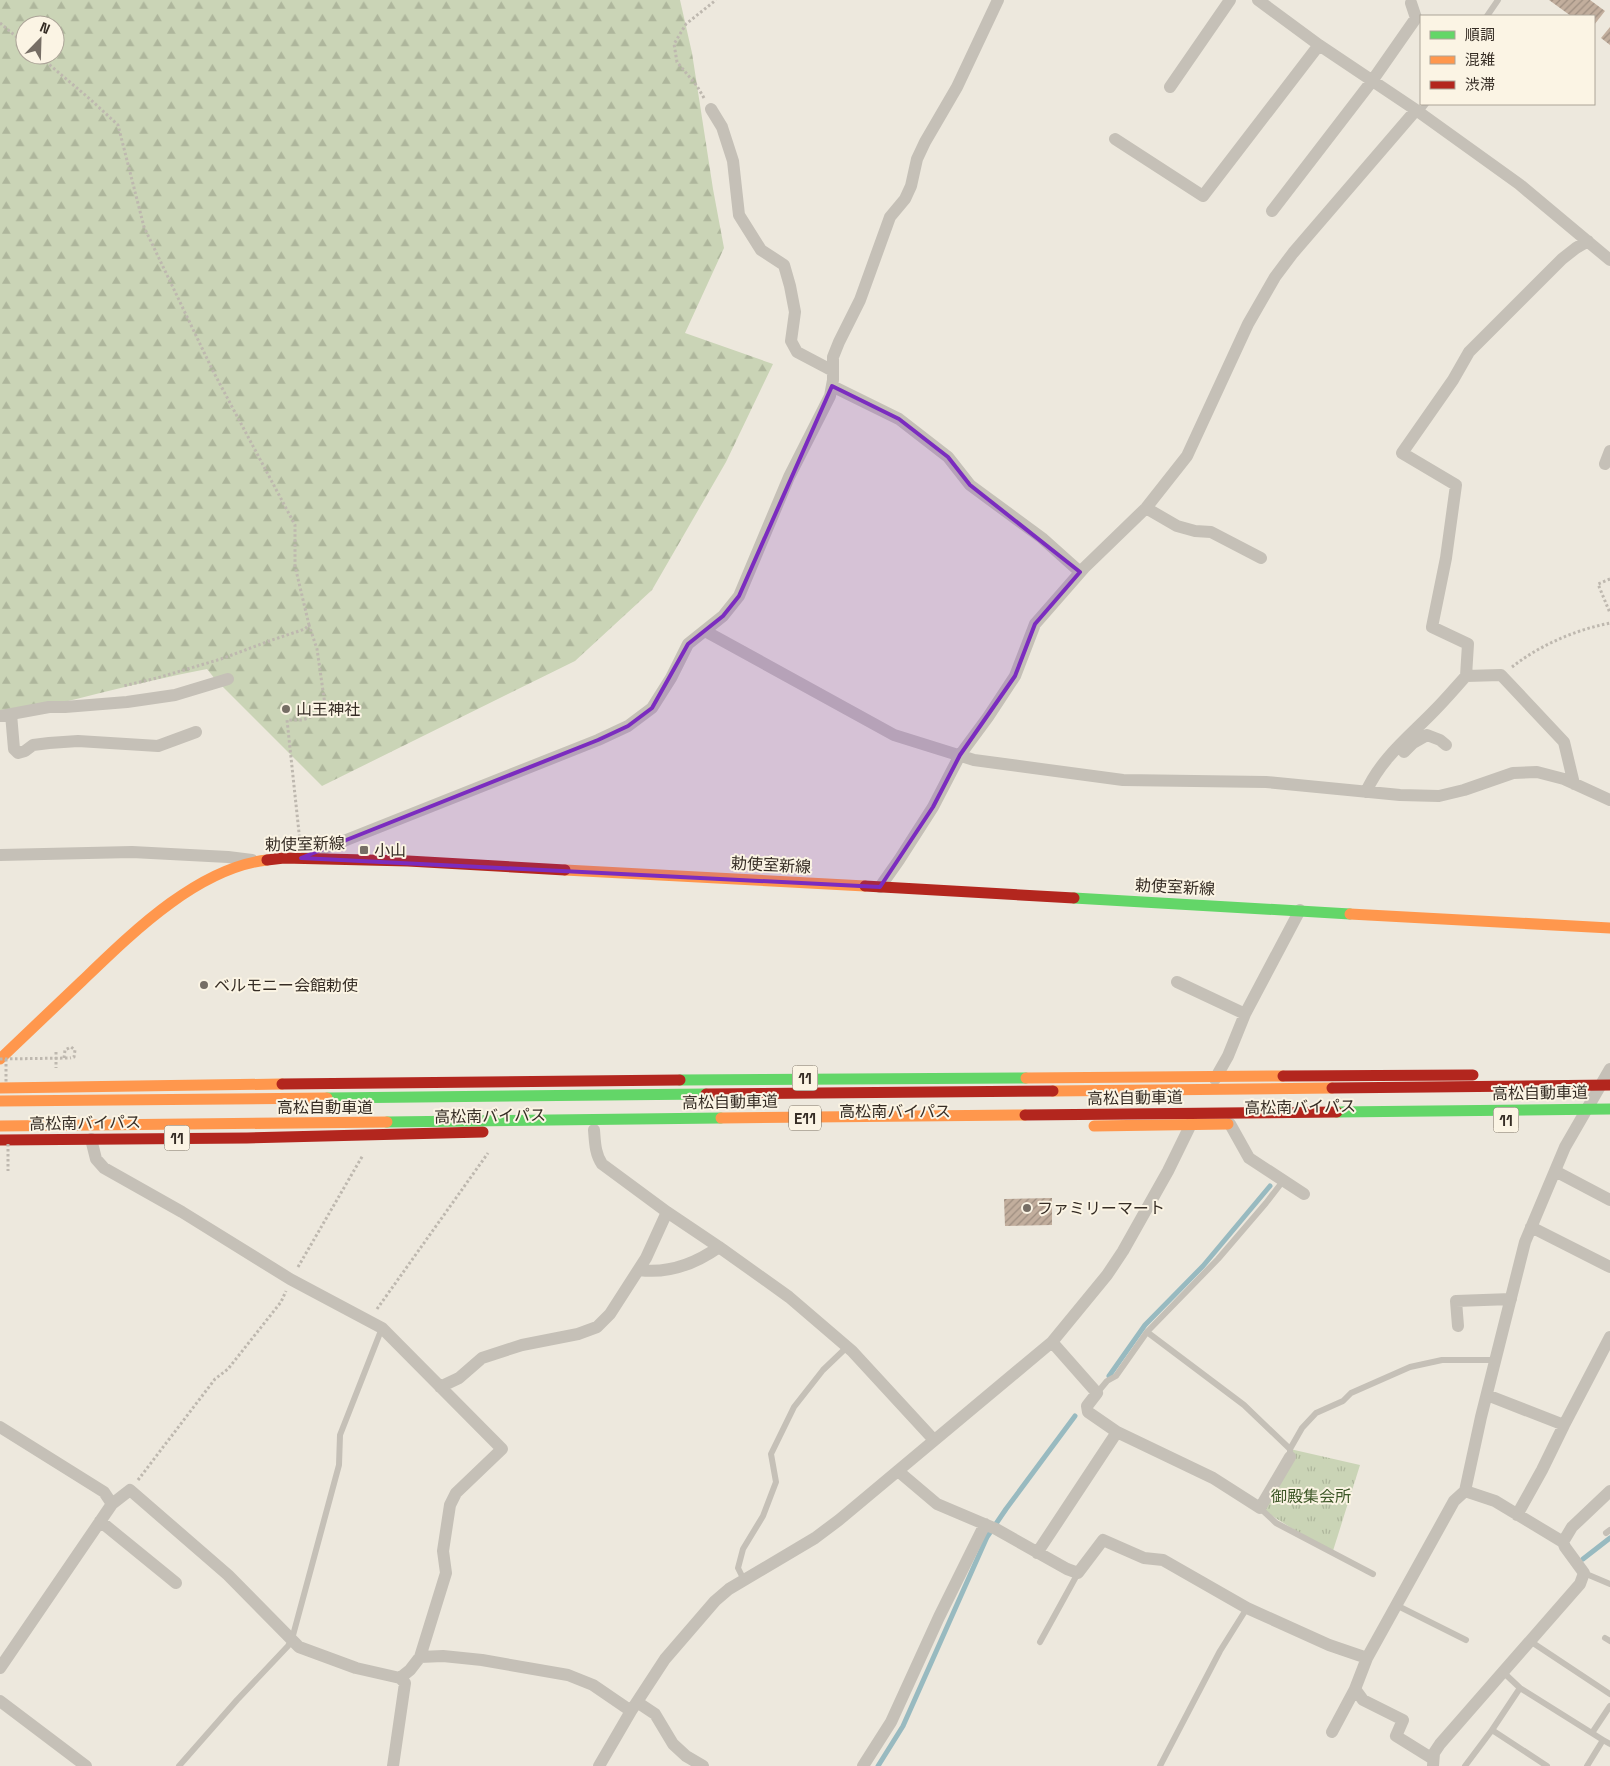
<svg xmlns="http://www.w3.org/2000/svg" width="1610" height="1766" font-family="'Space Grotesk','Noto Sans JP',sans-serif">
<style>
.forest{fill:url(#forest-firs);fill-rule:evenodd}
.park{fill:url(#park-tufts)}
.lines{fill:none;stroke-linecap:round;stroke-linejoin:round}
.stream{stroke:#98bac0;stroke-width:5}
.building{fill:url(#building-hatch)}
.path{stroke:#beb8af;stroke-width:3;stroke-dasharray:2.5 2.5;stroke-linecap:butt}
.lane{stroke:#c5c0b7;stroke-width:6}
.street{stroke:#c5c0b7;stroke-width:12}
.fast{stroke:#63d668;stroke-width:11}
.slow{stroke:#ff974d;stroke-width:11}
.jam{stroke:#b3261e;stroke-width:11}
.path-bridge{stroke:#beb8af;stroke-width:3;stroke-dasharray:2.5 2.5;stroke-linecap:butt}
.fast-bridge{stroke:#63d668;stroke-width:11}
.slow-bridge{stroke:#ff974d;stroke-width:11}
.jam-bridge{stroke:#b3261e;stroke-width:11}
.marked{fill:#7b2cbf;fill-opacity:0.2;stroke:#7b2cbf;stroke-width:4;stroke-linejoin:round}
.poi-dot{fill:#766e65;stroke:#fbf4e4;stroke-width:2}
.labels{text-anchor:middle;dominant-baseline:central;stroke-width:4;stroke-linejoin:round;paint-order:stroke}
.shield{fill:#fbf4e4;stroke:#71695e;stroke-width:1}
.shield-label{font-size:15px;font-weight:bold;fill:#362d25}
.poi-label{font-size:16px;fill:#362d25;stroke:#fbf4e4;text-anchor:start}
.street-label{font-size:16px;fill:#362d25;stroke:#fbf4e4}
.park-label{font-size:16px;fill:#3d5727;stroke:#fbf4e4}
</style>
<defs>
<pattern id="forest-firs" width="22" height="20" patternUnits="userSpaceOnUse" patternTransform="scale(1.25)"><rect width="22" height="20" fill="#cad4b6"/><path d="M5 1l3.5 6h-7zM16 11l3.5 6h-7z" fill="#aeb69c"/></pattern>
<pattern id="park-tufts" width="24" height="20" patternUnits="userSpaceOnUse" patternTransform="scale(1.25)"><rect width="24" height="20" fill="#cad4b6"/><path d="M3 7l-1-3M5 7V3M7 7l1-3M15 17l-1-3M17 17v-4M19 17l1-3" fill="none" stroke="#aeb69c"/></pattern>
<pattern id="building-hatch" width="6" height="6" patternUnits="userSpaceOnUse" patternTransform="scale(1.25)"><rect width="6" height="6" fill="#c2ae9d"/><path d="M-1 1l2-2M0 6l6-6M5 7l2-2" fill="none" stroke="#9e8e80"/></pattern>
</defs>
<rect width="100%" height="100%" fill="#ede8dd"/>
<path class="forest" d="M0,0h680l12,53 21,136 11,59 -39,85 88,31 -47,98 -74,128 -77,71 -253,125 -107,-107 -8,-10c-70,13 -138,33 -207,48zM25,25h30v30h-30z"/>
<path class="park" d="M1290,1449l70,16 -28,89 -72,-46z"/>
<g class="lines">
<path class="stream" d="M1109,1376l36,-51 58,-59 67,-80
M1583,1559l27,-21
M878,1766l25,-40 84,-189 19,-28 69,-93"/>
</g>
<path class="building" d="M1549,0h41l15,11 -11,14v-9h-23z
M1610,27v18l-9,-7z
M1052,1198v27l-47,1 -1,-27z"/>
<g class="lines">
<path class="path" d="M0,23l25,21
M38,55l53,45 27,25 26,102 69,144 82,154v41l14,59 -4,4 -33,11 -51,19 -64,19 -34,8
M704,98l-7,-12 -20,-24 -3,-18 12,-20 30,-24
M1610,579l-12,5 12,29
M1512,667c28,-22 63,-37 98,-44
M300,842l-13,-122h15l24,-8 -9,-63 -8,-24
M56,1052v16
M64,1058l1,-8 6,-3 4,3 -1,7 -4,1
M298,1267l65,-112
M377,1309l111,-156
M138,1480l77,-101 13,-10 53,-67 5,-11"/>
<path class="lane" d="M1487,16l11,-16
M1419,113l7,-9
M1147,1332l97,73 46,44v4
M1097,1393l10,-12 9,-5 31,-44 71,-73 48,-56 17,-22
M1290,1449l12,-21 14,-15 27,-12 8,-8 59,-26 32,-7h54
M1260,1508l16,15 97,51
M1606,1533l4,-3
M1584,1573l26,11
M744,1580l-6,-12 5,-19 20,-33 13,-34 -5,-28 23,-47 29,-37 24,-23
M1396,1605l70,35
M1605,1638l5,3
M1530,1641l80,53
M1040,1642l38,-69
M1503,1672l17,16 83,52 -16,26
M1520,1688l-28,42 55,36
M1592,1733l18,-27
M1603,1740l7,4
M179,1766l58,-66 51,-54 4,-7 47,-174 1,-30 42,-107
M1160,1766l60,-115 27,-43
M1465,1766l27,-36"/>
<path class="street" d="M1258,0l61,45 97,65 103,74 91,76
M1170,87l60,-87
M711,109l11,18 11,34 6,54 22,35 23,15 6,21 5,26 -4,29 6,11 36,19
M1115,139l88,57 116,-151
M1272,211l100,-130 44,-63 -5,-15
M832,386l67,33 49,38 22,28 72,53 38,34
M1605,464l5,-13
M1146,508l31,18 18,5 16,1 50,26
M705,631l189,104 80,25 149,20 143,2 134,13 39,1 25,-6 49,-17 24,-1 27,7 46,21
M11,714l3,35 4,4 7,-2 8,-6 16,-2 29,-2 80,5 38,-14
M0,716l49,-9h16l62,-5 48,-7 53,-16
M1404,752l9,-9 14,-8 13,5 6,5
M1574,784l-10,-42 -63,-67 -35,1 2,-32 -36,-17 14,-69 10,-73 -54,-32 51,-73 16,-28 93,-93 14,-11 12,-7
M1366,792c15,-34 44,-56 69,-82 11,-11 21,-23 31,-34
M0,855l132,-3 96,5 24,3
M306,856l292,-116 30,-14 24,-18 19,-30 17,-34 35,-28 16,-20 50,-119 41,-81 3,-16v-23l6,-15 21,-42 30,-83 15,-18 6,-13 6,-27 8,-17 32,-55 41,-87
M880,887l19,-27 34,-53 27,-52 28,-38 27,-41 20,-52 49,-56 62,-60 41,-52 61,-132 27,-47 18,-24 123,-143
M1177,982l68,32
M1215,1079l13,-23 17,-42 55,-104
M1230,1124l19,34 55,36
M594,1130c1,12 1,24 8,34l65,48 52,35 70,50 63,54 82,89
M91,1139l5,20 8,9 78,44 108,67 92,49 120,121 -46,44 -6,12 -7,46 3,22 -26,84
M1555,1171l55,29
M1531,1227l79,40
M639,1270c30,4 56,-6 80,-23
M1458,1326l-2,-25 55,-2
M440,1387l19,-9 23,-20 40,-13 56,-11 19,-7 13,-13 36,-56 21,-46
M1487,1395l77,30 46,-88
M0,1427l104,65 8,12 -112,164
M1117,1432l96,46 47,30 30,-51
M898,1471l39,33 59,25 71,40 11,4 25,-33 41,18 19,2 84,48 82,37 38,13 87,-157 11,-10
M112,1504l18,-14 98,85 71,72 57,21 44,10 5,5 -12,83
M1517,1515l25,-45 22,-45
M100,1521l76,62
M1563,1542l-68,-41 -30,-10 16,-74 44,-175 40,-95 45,-78
M1037,1553l80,-121 -29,-20 -1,-6 10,-13 -45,-51
M1367,1658l-12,31 8,11 40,20 -7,16 37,23
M400,1678l10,-8 10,-13 23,-1 39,4 86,15 25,10 38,26
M0,1701l86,65
M637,1702l18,12 18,30 13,12 17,10
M1332,1732l23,-43
M599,1766l32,-55 34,-52 50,-58 14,-12 86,-51 24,-18 213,-178 55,-67 16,-24 45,-80 24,-49
M863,1766l28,-44 48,-105 46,-93
M1433,1766l1,-13 6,-9 140,-160 4,-11 -19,-26 -2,-5 9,-15 38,-36"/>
<path class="fast" d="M1074,898l276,16
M680,1080l346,-2"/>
<path class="slow" d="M565,870l300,16
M1350,914l260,14
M0,1059c27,-26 55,-52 82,-78 49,-47 115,-113 185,-121
M1026,1078l257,-2
M0,1088l282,-4
M1094,1126l134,-2"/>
<path class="jam" d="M267,860l17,-2 124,3 157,9
M865,886l209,12
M1283,1076l190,-1
M282,1084l398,-4
M0,1140l247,-2 236,-6"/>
<path class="path-bridge" d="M0,1059l70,-1
M6,1059v24
M8,1144v27"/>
<path class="fast-bridge" d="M327,1098l379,-4
M1337,1112l273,-3
M387,1122l334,-4"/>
<path class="slow-bridge" d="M1053,1091l279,-3
M0,1101l327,-3
M721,1118l304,-3
M0,1126l387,-4"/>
<path class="jam-bridge" d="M1332,1088l278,-3
M706,1094l347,-3
M1025,1115l312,-3"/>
</g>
<path class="marked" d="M832,386l67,33 49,38 22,28 110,87 -45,52 -20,52 -55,79 -27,52 -53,80 -579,-29 297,-118 30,-14 24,-18 36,-64 35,-28 16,-20z"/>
<g class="poi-dot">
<circle cx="286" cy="709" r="5"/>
<rect x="359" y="845" width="10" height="10" rx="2.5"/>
<circle cx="204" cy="985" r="5"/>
<circle cx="1027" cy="1208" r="5"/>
</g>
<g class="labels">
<g class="shield">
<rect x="792.5" y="1065.5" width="25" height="25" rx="4"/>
<rect x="789" y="1105.5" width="32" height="25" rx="4"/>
<rect x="1493.5" y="1107.5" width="25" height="25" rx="4"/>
<rect x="164.5" y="1125.5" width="25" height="25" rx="4"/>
</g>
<g class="shield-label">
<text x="805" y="1078">11</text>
<text x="805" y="1118">E11</text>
<text x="1506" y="1120">11</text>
<text x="177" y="1138">11</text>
</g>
<g class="poi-label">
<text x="296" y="709">山王神社</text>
<text x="374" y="850">小山</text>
<text x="214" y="985">ベルモニー会館勅使</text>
<text x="1037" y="1208">ファミリーマート</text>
</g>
<g class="street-label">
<text transform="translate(305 844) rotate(-1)">勅使室新線</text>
<text transform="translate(771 865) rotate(3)">勅使室新線</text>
<text transform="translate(1175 887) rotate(3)">勅使室新線</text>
<text transform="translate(1540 1093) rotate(-1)">高松自動車道</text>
<text transform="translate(1135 1098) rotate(-1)">高松自動車道</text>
<text transform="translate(730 1102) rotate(-1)">高松自動車道</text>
<text x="325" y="1107">高松自動車道</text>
<text transform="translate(1300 1107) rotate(-1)">高松南バイパス</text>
<text x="895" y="1111">高松南バイパス</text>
<text transform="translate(490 1116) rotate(-1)">高松南バイパス</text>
<text transform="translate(85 1123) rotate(-1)">高松南バイパス</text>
</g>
<g class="park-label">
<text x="1311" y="1496">御殿集会所</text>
</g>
</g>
<rect x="1420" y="15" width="175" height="90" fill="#fbf4e4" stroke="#aca498"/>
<rect x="1430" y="31" width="25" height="8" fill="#63d668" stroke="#aca498"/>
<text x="1465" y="40" font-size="15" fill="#362d25">順調</text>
<rect x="1430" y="56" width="25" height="8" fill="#ff974d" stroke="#aca498"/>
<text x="1465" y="65" font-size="15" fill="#362d25">混雑</text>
<rect x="1430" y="81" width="25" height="8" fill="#b3261e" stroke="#aca498"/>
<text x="1465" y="90" font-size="15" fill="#362d25">渋滞</text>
<g transform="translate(40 40) rotate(23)"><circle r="24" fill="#fbf4e4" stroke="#aca498"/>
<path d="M0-4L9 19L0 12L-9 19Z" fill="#766e65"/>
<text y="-8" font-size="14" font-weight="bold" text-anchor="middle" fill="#362d25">N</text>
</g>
</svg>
